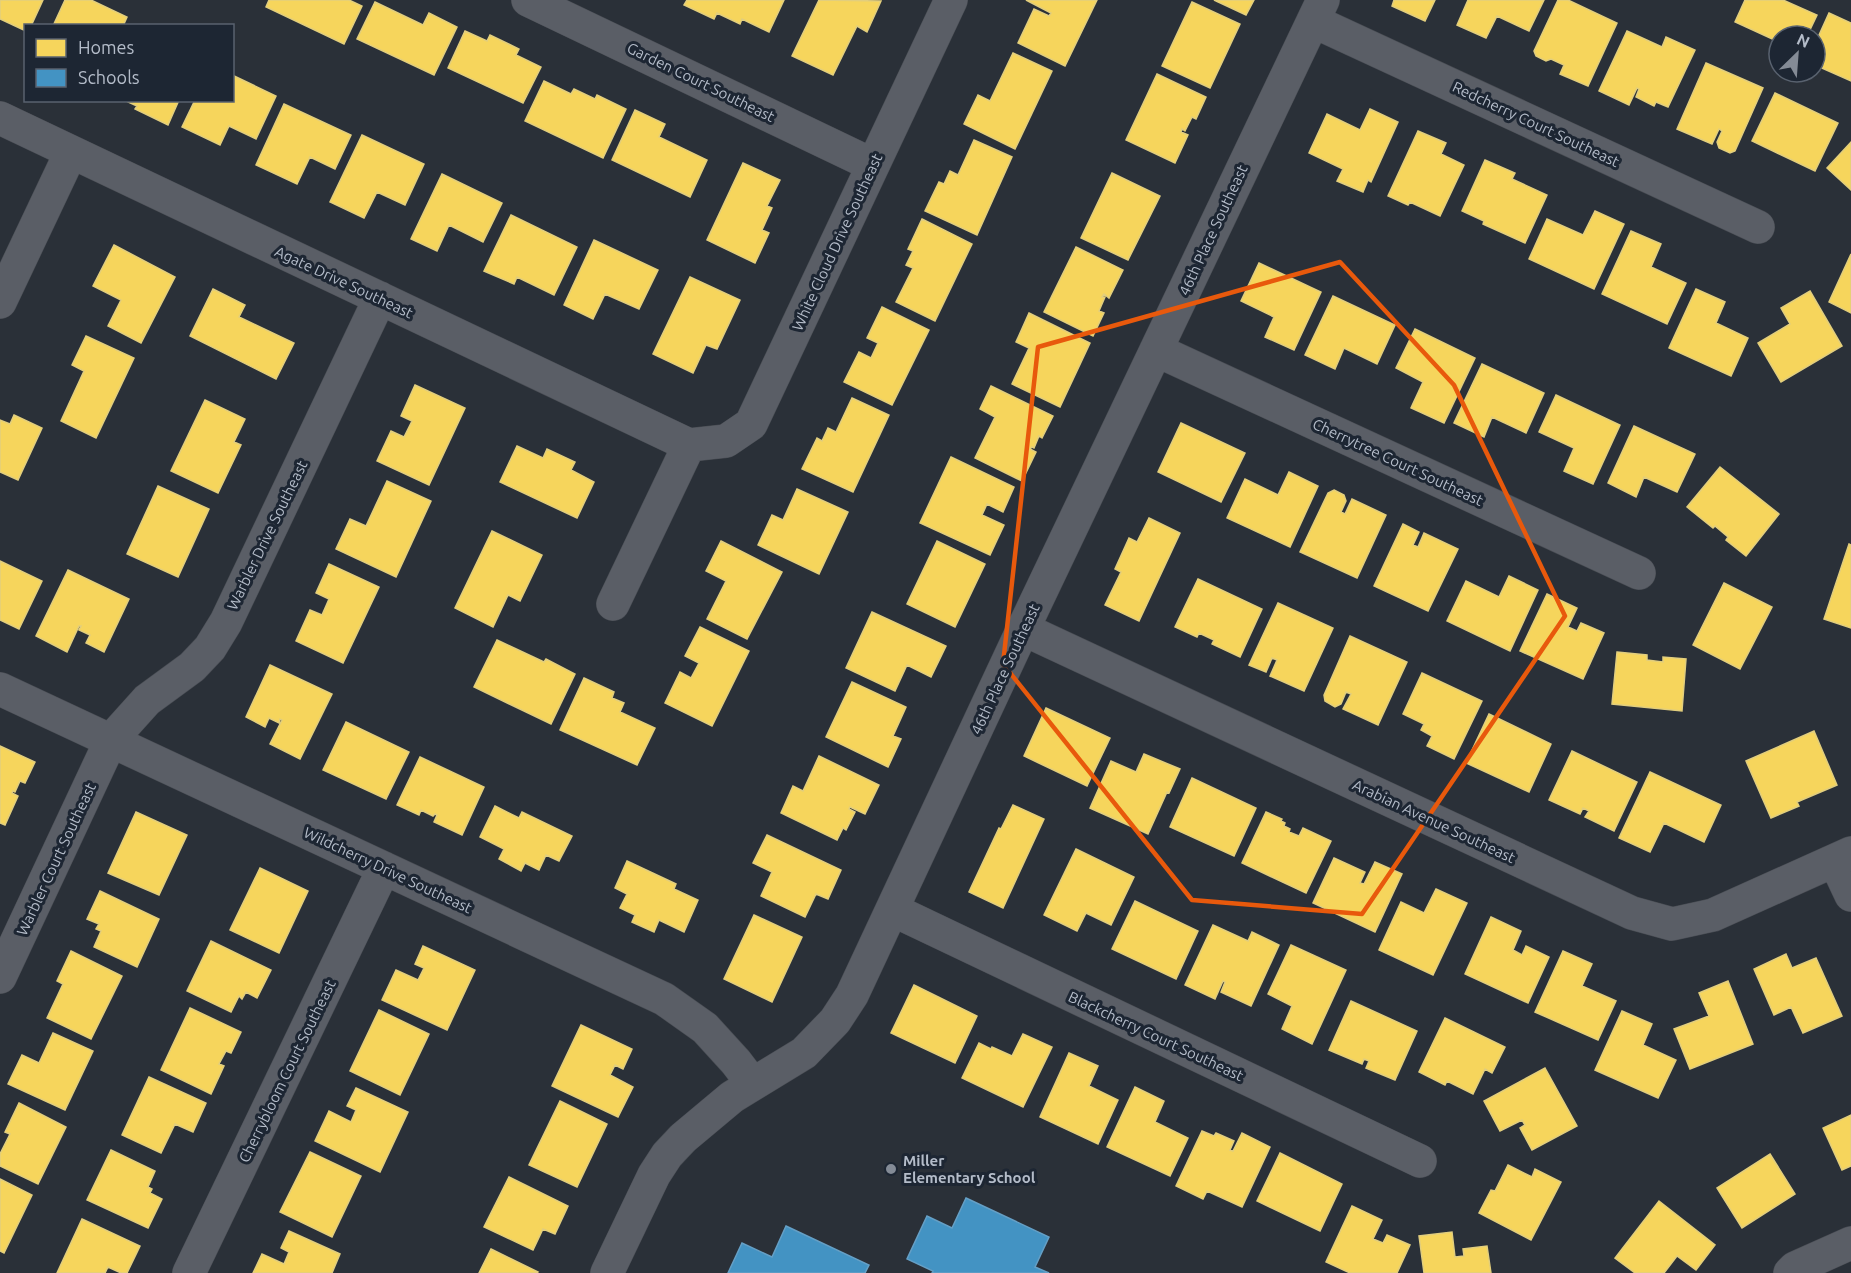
<svg xmlns="http://www.w3.org/2000/svg" width="1851" height="1273" font-family="Ubuntu,sans-serif">
<style>
.homes{fill:#f6d55c;stroke:#e2ce7d;stroke-width:1.5}
.schools{fill:#4393c3;stroke:#659fc5;stroke-width:1.5}
.lines{fill:none;stroke-linecap:round;stroke-linejoin:round}
.minor-casing{stroke:#484c53;stroke-width:34}
.minor{stroke:#5a5e66;stroke-width:33}
.marked{fill:none;stroke:#e8590c;stroke-width:4.5;stroke-linejoin:round}
.poi-dot{fill:#848b96;stroke:#1d2633;stroke-width:2}
.labels{text-anchor:middle;dominant-baseline:central;stroke-width:6;stroke-linejoin:round;paint-order:stroke}
.street-label{font-size:15px;fill:#b4bcc9;stroke:#1d2633}
.poi-label{font-size:15px;font-weight:bold;fill:#b4bcc9;stroke:#1d2633;text-anchor:start}
</style>
<rect width="100%" height="100%" fill="#2a3038"/>
<path class="homes" d="M0,0h43l-12,26h-5v5l-26,-12z
M65,0h26l36,17 -4,9h-70z
M269,0h80l13,6 -18,38 -78,-37z
M687,0h97l-15,32 -27,-13 -2,5 -23,-11 -3,6 -30,-14z
M819,0l62,1 -14,31 -10,-6 -24,49 -41,-19z
M1026,0h71l-32,66 -47,-23 16,-34 15,7 2,-3z
M1214,0h40l-8,15z
M1394,0h41l-10,21 -33,-15z
M1468,0h76l-15,31 -32,-15 -11,22 -29,-13z
M1558,0h10l49,23 -29,63 -28,-12 4,-9 -13,-6 -5,2 -10,-5 -2,-5z
M1745,0h38l34,15 -10,21h-28v6l-44,-20z
M375,2l48,23 6,-12 28,14 -23,48 -77,-36z
M1192,2l48,22 -30,64 -48,-22z
M1829,13l22,10v58l-36,-16v-21z
M465,31l22,10 3,-6 29,14 -3,6 25,12 -18,36 -75,-35z
M1627,31l35,16 4,-10 29,13 -27,57 -12,-5 -2,4 -18,-9 3,-8 -2,-1 -8,17 -30,-14z
M1013,53l39,18 -37,78 -51,-25 14,-29 12,6z
M1706,63l57,25 -28,63 -5,2 -11,-5 -2,-6 5,-11 -3,-2 -7,15 -35,-15z
M1157,74l49,23 -10,22 -4,-2 -7,14 -3,-2 -1,3 7,3 -13,28 -49,-23z
M232,75l44,21 -20,43 -27,-13 -9,19 -38,-18 13,-27h37z
M544,81l27,13 3,-5 21,10 2,-4 29,14 -23,49 -78,-37z
M1775,93l63,30 -23,48 -63,-30z
M124,100h55l-11,25 -33,-16 2,-3z
M284,104l67,31 -16,34 -25,-12 -13,27 -41,-19z
M1370,109l28,13 -27,60 -3,-2 -5,12 -26,-11 6,-12 -34,-16 18,-39 33,16z
M635,110l30,14 -6,13 48,23 -17,37 -78,-37z
M1418,131l28,12 -5,11 23,11 -24,51 -30,-14 -2,3 -20,-9z
M362,135l62,29 -19,41 -28,-13 -13,26 -34,-16z
M974,140l38,17 -35,78 -52,-24 14,-29 5,2 6,-13 8,4z
M1851,142v48l-24,-22z
M1485,160l30,13 -3,6 35,16 -22,48 -42,-19 1,-3 -22,-10z
M743,163l37,17 -13,26 5,2 -10,22 7,3 -14,30 -48,-23z
M1112,173l48,23 -32,64 -47,-22z
M442,174l60,29 -19,39 -34,-17 -12,26 -26,-12z
M1595,211l29,13 -30,65 -65,-30 18,-40 36,16z
M511,215l66,32 -23,48 -37,-18 -3,7 -30,-13z
M922,219l50,25 -37,77 -39,-19 17,-34 -7,-3 7,-14 -5,-2z
M1631,231l30,13 -10,23 35,16 -19,41 -65,-30z
M594,240l64,30 -19,39 -34,-15 -12,25 -29,-14z
M114,245l61,32 -34,66 -33,-17 13,-26 -28,-14z
M1076,247l47,23 -14,28 -5,-4 -2,3h3l-6,14 5,2 -11,23 -49,-24z
M1851,254v59l-22,-11z
M1259,263l62,29 -27,58 -29,-13 9,-20 -33,-16z
M690,277l50,23 -23,49 -11,-4 -13,28 -40,-19z
M213,289l32,16 -6,12 55,26 -18,36 -86,-43z
M1696,289l29,13 -9,21 32,15 -17,38 -62,-28z
M1810,291l32,55 -61,36 -23,-39 32,-19 -9,-16z
M1333,296l62,29 -18,39 -33,-16 -9,21 -30,-14z
M882,307l47,23 -37,75 -48,-23 15,-30 12,6 7,-15 -11,-5z
M1029,313l61,30 -30,64 -48,-23 17,-36 -13,-6z
M1415,329l60,29 -31,65 -33,-15 12,-26 -27,-14z
M86,336l48,22 -38,80 -35,-17 23,-50 -12,-6z
M1482,364l62,29 -18,40 -34,-16 -8,20 -30,-14z
M415,385l50,23 -36,77 -52,-24 14,-30 13,6 8,-16 -11,-5z
M991,386l62,30 -11,22 -3,-2 -5,12 -2,-1 -2,2 6,3 -14,29 -47,-23 20,-41 -15,-8z
M1556,395l64,30 -27,59 -29,-13 10,-23 -35,-16z
M852,398l37,17 -36,77 -51,-23 15,-31 5,3 6,-13 8,4z
M205,400l40,19 -11,23 7,3 -23,48 -47,-22z
M14,415l28,13 -24,52 -18,-8v-52l10,4z
M1181,423l64,30 -24,49 -63,-30z
M1634,426l61,28 -18,38 -33,-15 -8,20 -28,-14z
M517,446l26,12 4,-9 28,13 -4,8 23,12 -17,36 -77,-36z
M951,457l63,30 -11,25 -16,-8 -5,11 22,10 -14,30 -70,-32z
M1720,467l59,47 -33,42 -20,-16 2,-3 -13,-11 -2,2 -26,-21z
M1289,472l29,14 -28,61 -63,-29 18,-39 33,16z
M387,481l44,20 -35,76 -60,-28 14,-30 16,7z
M158,486l51,23 -31,68 -51,-23z
M797,489l51,23 -29,62 -61,-29 14,-30 11,5z
M1334,490l10,5 2,6 -5,11 4,2 7,-15 34,16 -29,63 -57,-26 28,-59z
M1149,518l31,15 -41,88 -34,-16 16,-33 -6,-3 14,-31 8,4z
M1403,524l16,8 -6,13 5,2 6,-14 34,16 -30,62 -54,-25z
M492,531l50,24 -22,46 -12,-6 -15,32 -38,-19z
M721,541l61,31 -35,67 -40,-20 19,-38 -20,-10z
M937,541l48,23 -30,63 -48,-23z
M1849,544l2,1v83l-27,-9z
M0,561l42,20 -23,48 -19,-9z
M329,564l50,23 -36,76 -47,-22 14,-31 12,5 7,-16 -13,-6z
M68,570l61,29 -25,53 -18,-9 4,-8 -11,-5 2,-4h-2l-12,26 -31,-16z
M1509,576l29,14 -28,61 -63,-30 19,-40 33,16z
M1198,579l64,30 -22,48 -28,-13 2,-4 -15,-7 -2,4 -22,-10z
M1724,583l48,24 -32,62 -47,-24z
M1547,594l30,14 -9,19 9,4 4,-8 23,10 -21,46 -63,-28z
M1278,603l55,25 -29,63 -34,-15 7,-16 -5,-2 -6,14 -17,-7z
M872,612l74,34 -15,31 -24,-12 -12,26 -49,-23z
M700,627l49,24 -37,75 -47,-23 15,-31 11,6 8,-15 -14,-7z
M1350,636l57,26 -29,63 -35,-16 8,-15 -5,-2 -5,12 -6,3 -10,-6 -1,-6z
M497,640l47,22 2,-3 29,15 -24,50 -77,-37z
M1617,652l30,3v5l16,2v-5l23,2 -4,52 -70,-7z
M270,665l62,29 -32,65 -30,-15 12,-24 -2,-1 -1,4 -10,-5 -4,9 -19,-10z
M1422,673l60,28 -28,58 -27,-13 5,-10 -11,-6 3,-6 -21,-10z
M584,678l30,14 -2,6 12,5 -4,9 35,16 -18,37 -77,-35z
M852,682l54,25 -13,29 8,3 -13,28 -62,-30z
M1046,708l64,30 -23,48 -63,-30z
M1489,714l62,30 -22,48 -63,-29z
M346,722l63,30 -23,47 -63,-29z
M1814,731l23,54 -40,17 2,4 -28,12 -25,-57z
M0,746l35,16 -10,21 -5,-2 -5,11 -2,-1 -1,2 6,3 -13,29 -5,-2z
M1572,751l65,31 -23,49 -29,-14 4,-6 -6,-3 -3,6 -31,-14z
M1144,754l36,15 -11,24 -2,-1 -19,42 -58,-26 21,-47 25,11z
M819,756l60,29 -14,29 -15,-7 -1,2 6,3 -9,18 -3,-2 -6,12 -56,-27 12,-27 10,5z
M420,757l64,30 -22,48 -28,-13 3,-7 -2,-1 -2,2 -12,-6 -2,5 -22,-10z
M1650,772l71,33 -17,37 -40,-19 -14,29 -31,-14z
M1192,778l64,30 -22,48 -64,-29z
M1013,805l31,14 -41,89 -34,-16 30,-64 2,1z
M495,806l24,12 3,-6 50,24 -13,25 -13,-6 -7,15 -14,-7 -4,8 -22,-12 5,-10 -24,-12z
M136,812l51,23 -28,60 -51,-22z
M1266,812l16,7 -1,2 4,2 -1,3 6,3 -1,3 10,4 4,-8 28,13 -25,52 -64,-30z
M767,835l74,35 -13,29 -12,-5 -11,23 -44,-21 11,-24 -19,-9z
M1076,849l58,28 -23,48 -25,-12 -9,18 -33,-16z
M1334,858l31,14 -5,11 4,1 11,-22 27,12 -27,58 -62,-29z
M627,861l49,23 -2,5 24,11 -14,32 -25,-12 -5,12 -22,-10 3,-7 -15,-7 7,-14 -12,-6z
M260,868l48,23 -29,62 -49,-23z
M1436,889l31,14 -34,72 -54,-25 22,-48 23,11z
M100,891l59,28 -22,48 -43,-20 7,-16 -5,-2 3,-5 -12,-5z
M1135,901l63,30 -22,48 -64,-30z
M754,915l48,22 -30,65 -48,-23z
M1491,917l30,14 -8,19 9,5 4,-9 23,11 -21,46 -63,-29z
M1213,925l35,16 4,-9 27,13 -28,61 -30,-14 4,-10 -2,-1 -8,18 -30,-14z
M211,941l60,29 -14,28 -11,-6 -4,7 -3,-3 -8,16 -44,-21z
M1291,945l55,25 -34,74 -30,-15 10,-23 -24,-12z
M423,946l52,24 -28,60 -65,-30 14,-30 22,10 6,-12 -9,-4z
M71,951l51,25 -31,63 -44,-21 16,-34 -6,-3z
M1563,951l29,13 -10,22 34,15 -18,39 -63,-28z
M1786,954l6,14 24,-10 26,58 -39,17 -12,-26 -17,8 -20,-46z
M1728,981l25,63 -63,25 -16,-40 35,-13 -10,-23z
M914,985l63,31 -22,47 -64,-30z
M1351,1001l66,30 -22,49 -29,-12 3,-7 -5,-2 -2,5 -33,-14z
M190,1008l51,24 -10,21 -5,-2 -7,13 5,2 -13,28 -50,-24z
M379,1010l50,24 -29,61 -50,-24z
M1622,1011l30,13 -9,21 33,15 -18,38 -63,-28z
M1445,1018l60,29 -13,26 -7,-4 -12,25 -26,-13 -2,4 -26,-13z
M581,1025l51,24 -9,20 -8,-4 -5,10 23,12 -15,30 -66,-31z
M53,1033l40,18 -28,59 -57,-26 14,-29 17,8z
M1023,1034l29,13 -29,60 -61,-29 17,-35 12,6 1,-2 20,9z
M1069,1053l29,13 -9,20 29,14 -20,44 -58,-27z
M1545,1068l32,58 -45,24 -12,-22 5,-3 -3,-5 -22,11 -16,-30z
M149,1077l57,26 -13,29 -18,-8 -14,29 -39,-18z
M1135,1087l29,14 -9,21 33,16 -18,38 -63,-29z
M356,1088l52,24 -28,60 -65,-31 14,-30 22,11 5,-12 -9,-4z
M560,1101l47,23 -30,63 -48,-22z
M19,1103l47,24 -28,57 -38,-18v-12l10,-20 -5,-2z
M1851,1115v51l-9,4 -19,-42z
M1202,1131l12,5 2,-3 18,8 -4,9 3,1 9,-18 28,14 -28,60 -35,-16 -4,8 -27,-13z
M111,1150l44,21 -7,16 4,2 -2,4 12,6 -14,29 -61,-28z
M310,1152l51,24 -29,61 -52,-25z
M1280,1153l62,31 -22,47 -63,-30z
M1770,1154l25,40 -53,34 -25,-40z
M1508,1165l24,12 3,-8 26,13 -30,58 -52,-27 12,-23 4,1z
M509,1177l59,29 -13,28 -12,-5 -10,21 -49,-23z
M0,1179l32,16 -28,58 -4,-2z
M1659,1201l56,44 -19,25 -19,-14 -13,17h-29l-20,-15z
M1352,1206l30,14 -9,19 10,4 4,-8 23,10 -13,28h-47l-24,-11z
M82,1219l58,27 -13,27h-6l-13,-6 -3,6h-48z
M289,1231l51,23 -8,19h-79l9,-19 22,10 5,-12 -8,-4z
M1452,1232l3,25 9,-1 -1,-7 24,-3 4,27h-67l-5,-37z
M491,1249l47,23 -1,1h-58z"/>
<path class="schools" d="M966,1198l83,39 -14,30 14,6h-117l1,-2 -26,-12 20,-43 25,12z
M786,1226l83,39 -4,8h-137l14,-30 30,14z"/>
<g class="lines">
<g class="minor-casing">
<path id="minor" d="M528,0l345,165
M1313,21l445,206
M0,118l689,327
M0,302l71,-150
M1156,350l483,223
M689,445l37,-4 25,-17 200,-424
M613,604l76,-159
M1023,629l609,284 40,11 41,-9 138,-62
M0,689l664,310 41,29 31,34 16,21
M1835,861l16,34
M893,910l527,251
M0,977l111,-237 36,-40 45,-33 18,-19 16,-26 154,-324
M189,1273l195,-405
M607,1273l47,-98 13,-20 16,-17 49,-41 72,-44 31,-32 17,-26 171,-366 300,-629
M1790,1273l5,-5 56,-25"/>
</g>
<use href="#minor" class="minor"/>
</g>
<path class="marked" d="M1340,262l114,123 111,231 -203,298 -170,-14 -189,-236 35,-317z"/>
<circle class="poi-dot" cx="891" cy="1169" r="6"/>
<g class="labels">
<g class="street-label">
<text transform="translate(701 82) rotate(26)">Garden Court Southeast</text>
<text transform="translate(1536 124) rotate(25)">Redcherry Court Southeast</text>
<text transform="translate(1213 230) rotate(-65)">46th Place Southeast</text>
<text transform="translate(837 242) rotate(-65)">White Cloud Drive Southeast</text>
<text transform="translate(344 282) rotate(25)">Agate Drive Southeast</text>
<text transform="translate(1398 462) rotate(25)">Cherrytree Court Southeast</text>
<text transform="translate(267 535) rotate(-64)">Warbler Drive Southeast</text>
<text transform="translate(1005 669) rotate(-65)">46th Place Southeast</text>
<text transform="translate(1434 821) rotate(25)">Arabian Avenue Southeast</text>
<text transform="translate(56 859) rotate(-65)">Warbler Court Southeast</text>
<text transform="translate(388 870) rotate(25)">Wildcherry Drive Southeast</text>
<text transform="translate(1156 1036) rotate(25)">Blackcherry Court Southeast</text>
<text transform="translate(287 1071) rotate(-64)">Cherrybloom Court Southeast</text>
</g>
<g class="poi-label">
<text x="903" y="1160">Miller<tspan x="903" dy="17">Elementary School</tspan></text>
</g>
</g>
<rect x="24" y="24" width="210" height="78" fill="#1d2633" stroke="#59626f" stroke-width="1.5"/>
<rect x="36" y="39" width="30" height="18" fill="#f6d55c" stroke="#59626f" stroke-width="1.5"/>
<text x="78" y="54" font-size="18" fill="#b4bcc9">Homes</text>
<rect x="36" y="69" width="30" height="18" fill="#4393c3" stroke="#59626f" stroke-width="1.5"/>
<text x="78" y="84" font-size="18" fill="#b4bcc9">Schools</text>
<g transform="translate(1797 54) rotate(25)"><circle r="28" fill="#1d2633" stroke="#59626f" stroke-width="1.5"/>
<path d="M0-4.5L10 22L0 15L-10 22Z" fill="#848b96"/>
<text y="-9" font-size="16" font-weight="bold" text-anchor="middle" fill="#b4bcc9">N</text>
</g>
</svg>
